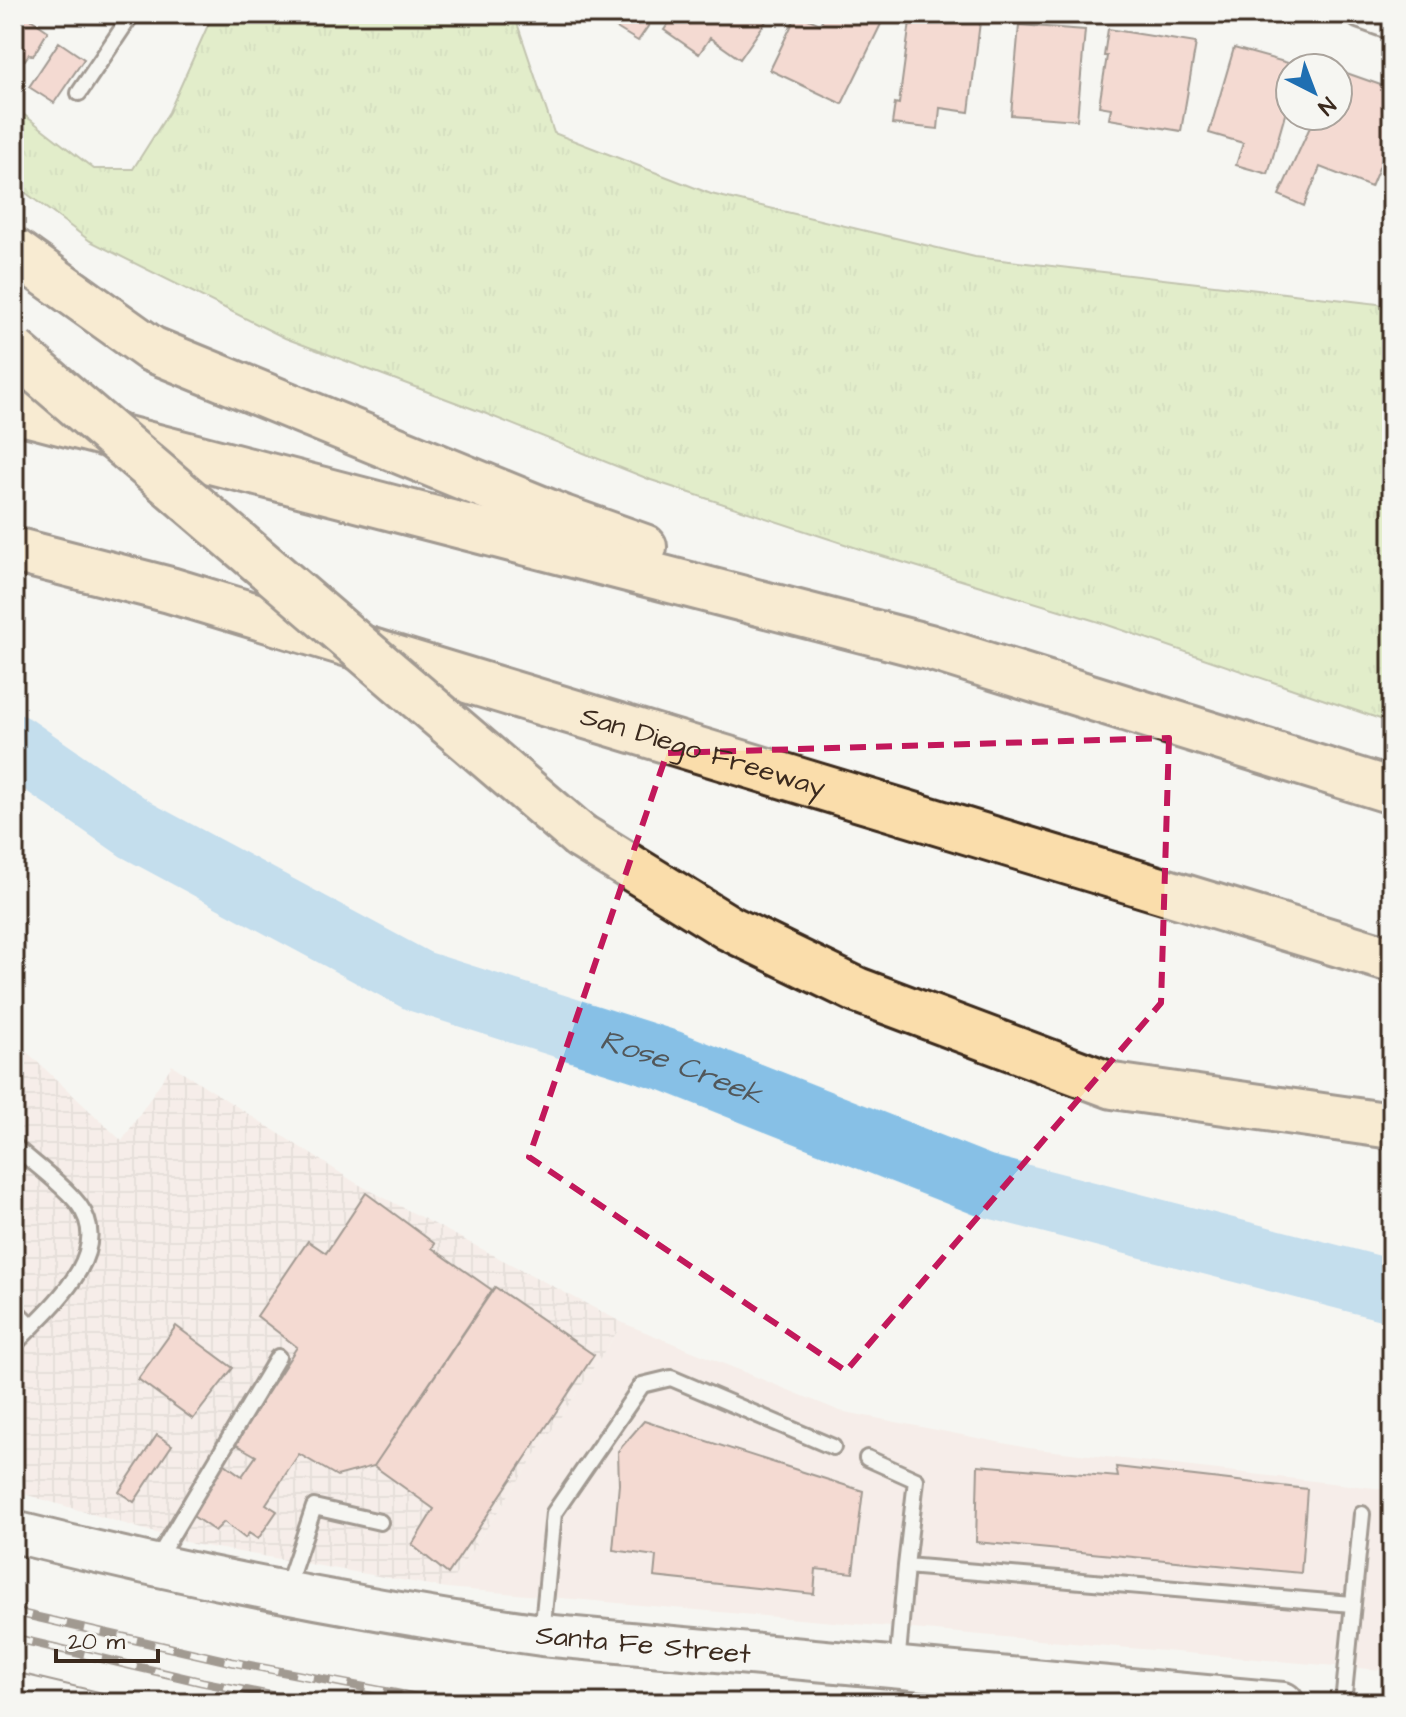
<svg xmlns="http://www.w3.org/2000/svg" width="1406" height="1717" font-family="'Architects Daughter',sans-serif">
<style>
.built{fill:#f5e3dd}
.industrial{fill:url(#industrial-grid)}
.grass{fill:url(#grass-tufts);stroke:#82865c;stroke-width:2}
.lines{fill:none;stroke-linecap:round;stroke-linejoin:round}
.river{stroke:#87c0e6;stroke-width:62}
.building{fill:#f2b8ab;stroke:#3b2a1e;stroke-width:2}
.lane-casing{stroke:#3b2a1e;stroke-width:20}
.street-casing{stroke:#3b2a1e;stroke-width:34}
.secondary-casing{stroke:#3b2a1e;stroke-width:46}
.highway-casing{stroke:#3b2a1e;stroke-width:50}
.lane{stroke:#f6f6f2;stroke-width:14}
.street{stroke:#f6f6f2;stroke-width:28}
.secondary{stroke:#f6f6f2;stroke-width:40}
.highway{stroke:#faddab;stroke-width:44}
.tram{stroke:#3b2a1e;stroke-width:2}
.rail-casing{stroke:#3b2a1e;stroke-width:9}
.rail{stroke:#f6f6f2;stroke-width:6;stroke-dasharray:18;stroke-linecap:butt}
.highway-bridge-casing{stroke:#3b2a1e;stroke-width:50;stroke-linecap:butt}
.highway-bridge{stroke:#faddab;stroke-width:44}
.marked{fill:none;stroke:#c2185b;stroke-width:6;stroke-dasharray:16 10;stroke-linejoin:round}
.labels{text-anchor:middle;dominant-baseline:central;stroke-width:6;stroke-linejoin:round;paint-order:stroke}
.street-label{font-size:28px;fill:#3b2a1e;stroke:#f6f6f2}
.water-label{font-size:30px;font-style:italic;fill:#52575a;stroke:#f6f6f2}
</style>
<defs>
<pattern id="industrial-grid" width="8" height="8" patternUnits="userSpaceOnUse" patternTransform="scale(2)"><rect width="8" height="8" fill="#f5e3dd"/><path d="M0 4h8M4 0v8" fill="none" stroke="#d3c3bd"/></pattern>
<pattern id="grass-tufts" width="24" height="20" patternUnits="userSpaceOnUse" patternTransform="scale(2)"><rect width="24" height="20" fill="#cae39a"/><path d="M3 7l-1-3M5 7V3M7 7l1-3M15 17l-1-3M17 17v-4M19 17l1-3" fill="none" stroke="#aec384"/></pattern>
</defs>
<rect width="100%" height="100%" fill="#f6f6f2"/>
<filter id="ink" filterUnits="userSpaceOnUse"><feTurbulence type="fractalNoise" baseFrequency=".0125" numOctaves="2"/><feDisplacementMap in="SourceGraphic" scale="16" xChannelSelector="R" yChannelSelector="G"/><feConvolveMatrix kernelMatrix="1 2 1 2 8 2 1 2 1" color-interpolation-filters="sRGB"/></filter>
<g filter="url(#ink)">
<path class="built" d="M623,1323l217,88 188,37 364,42v181l-945,-83z"/>
<path class="industrial" d="M14,1040l108,101 50,-76 184,118 267,140 -176,265 -254,-44 -179,-53z"/>
<path class="grass" d="M213,14h301l40,119 157,61 264,63 403,47 14,5v414l-293,-101 -230,-70 -218,-72 -167,-67 -199,-75 -195,-97 -76,-57v-77l80,62h39l36,-57z"/>
<g class="lines">
<path class="river" id="s1" d="M14,745l123,85 281,151 252,80 313,124 409,106"/>
</g>
<path class="building" d="M14,14h9l25,17 -15,25 -4,-2 -4,6 -11,-7z
M617,14h34l-4,5 4,3 -13,19 -28,-17z
M675,14h96l-31,45 -30,-21 -11,16 -35,-24z
M797,14l23,10 5,-10h44l14,6 -41,84 -72,-34z
M911,14l69,8 -11,90 -29,-4 -2,21 -46,-5 3,-21 4,1z
M1019,25l66,5 -8,90 -66,-5z
M1108,29l88,14 -15,88 -72,-12 2,-11 -12,-2 8,-50h-3z
M59,42l25,17 -30,44 -25,-16z
M1234,48l65,18 -9,2v29l-22,77 -32,-9 7,-22 -34,-10z
M1338,70l54,19v47l-21,51 -51,-20 -16,39 -25,-11 36,-79h23z
M366,1193l69,51 -3,4 60,42 -118,176 -37,10 -38,-22 -33,50 11,7 -19,28 -9,-6 -4,5 -21,-16 -9,9 -28,-19 35,-50 20,14 14,-20 -21,-12 62,-97 -40,-31 51,-75 18,12z
M495,1287l99,68 -146,219 -36,-29 22,-36 -60,-43z
M176,1326l57,42 -40,51 -55,-40z
M644,1421l219,70 -10,82 -37,-4 -2,25 -160,-17 2,-21 -43,-6 6,-66 -1,-33z
M157,1435l15,10 -38,57 -15,-10z
M978,1465l140,12 -2,-10 191,22 -6,84 -325,-31z"/>
<g class="lines">
<g class="lane-casing">
<path id="lane" d="M79,93l53,-79
M14,1146c19,17 51,40 65,59 37,50 -33,106 -65,140
M14,1309l17,17
M867,1458l49,22 -10,86
M155,1563l123,-206
M286,1590l28,-83 66,15
M542,1634l12,-121 88,-128 29,-7 162,69
M897,1666l9,-100 446,38
M1343,1703l19,-189"/>
</g>
<g class="street-casing">
<path id="street" d="M1361,14l31,11"/>
</g>
<g class="secondary-casing">
<g id="secondary">
<path id="s2" d="M14,1532c177,44 347,78 528,103l741,68"/>
</g>
</g>
<g class="highway-casing">
<g id="highway">
<path d="M14,251l137,98 412,169 81,29"/>
<path d="M14,410l915,237 463,144"/>
<path id="s3" d="M14,550l156,40 1222,370"/>
<path d="M580,836l149,92 128,62 256,96 279,40"/>
</g>
</g>
<use href="#lane" class="lane"/>
<use href="#street" class="street"/>
<use href="#secondary" class="secondary"/>
<use href="#highway" class="highway"/>
<path class="tram" d="M14,1672l131,31
M14,1695l33,8"/>
<g class="rail-casing">
<path id="rail" d="M14,1612l218,50 214,41
M14,1638l188,44 107,21"/>
</g>
<use href="#rail" class="rail"/>
<g class="highway-bridge-casing">
<path id="highway-bridge" d="M14,351l566,485"/>
</g>
<use href="#highway-bridge" class="highway-bridge"/>
</g>
</g>
<path d="M0 0H1406V1717H0ZM1169,738l-8,265 -315,368 -317,-214 138,-404z" fill="#f6f6f2" fill-opacity=".55" fill-rule="evenodd"/>
<path class="marked" d="M1169,738l-8,265 -315,368 -317,-214 138,-404z"/>
<g class="labels">
<g class="street-label">
<text stroke="none"><textPath href="#s3" startOffset="718">San Diego Freeway</textPath></text>
<text stroke="none"><textPath href="#s2" startOffset="640">Santa Fe Street</textPath></text>
</g>
<g class="water-label">
<text stroke="none"><textPath href="#s1" startOffset="746">Rose Creek</textPath></text>
</g>
</g>
<rect width="1406" height="1717" fill="none" stroke="#f6f6f2" stroke-width="48"/>
<rect x="24" y="24" width="1358" height="1669" fill="none" stroke="#3b2a1e" stroke-width="3" filter="url(#ink)"/>
<g transform="translate(1314 92) rotate(138)"><circle r="38" fill="#f6f6f2" stroke="#aba49d" stroke-width="2"/>
<path d="M0-6L14 30L0 20L-14 30Z" fill="#1f6fb2"/>
<text y="-12" font-size="22" font-weight="bold" text-anchor="middle" fill="#3b2a1e">N</text>
</g>
<path d="M56 1649v12h102v-12" fill="none" stroke="#3b2a1e" stroke-width="4"/>
<text x="68" y="1649" font-size="24" fill="#3b2a1e" stroke="#f6f6f2" stroke-width="6" paint-order="stroke">20 m</text>
</svg>
